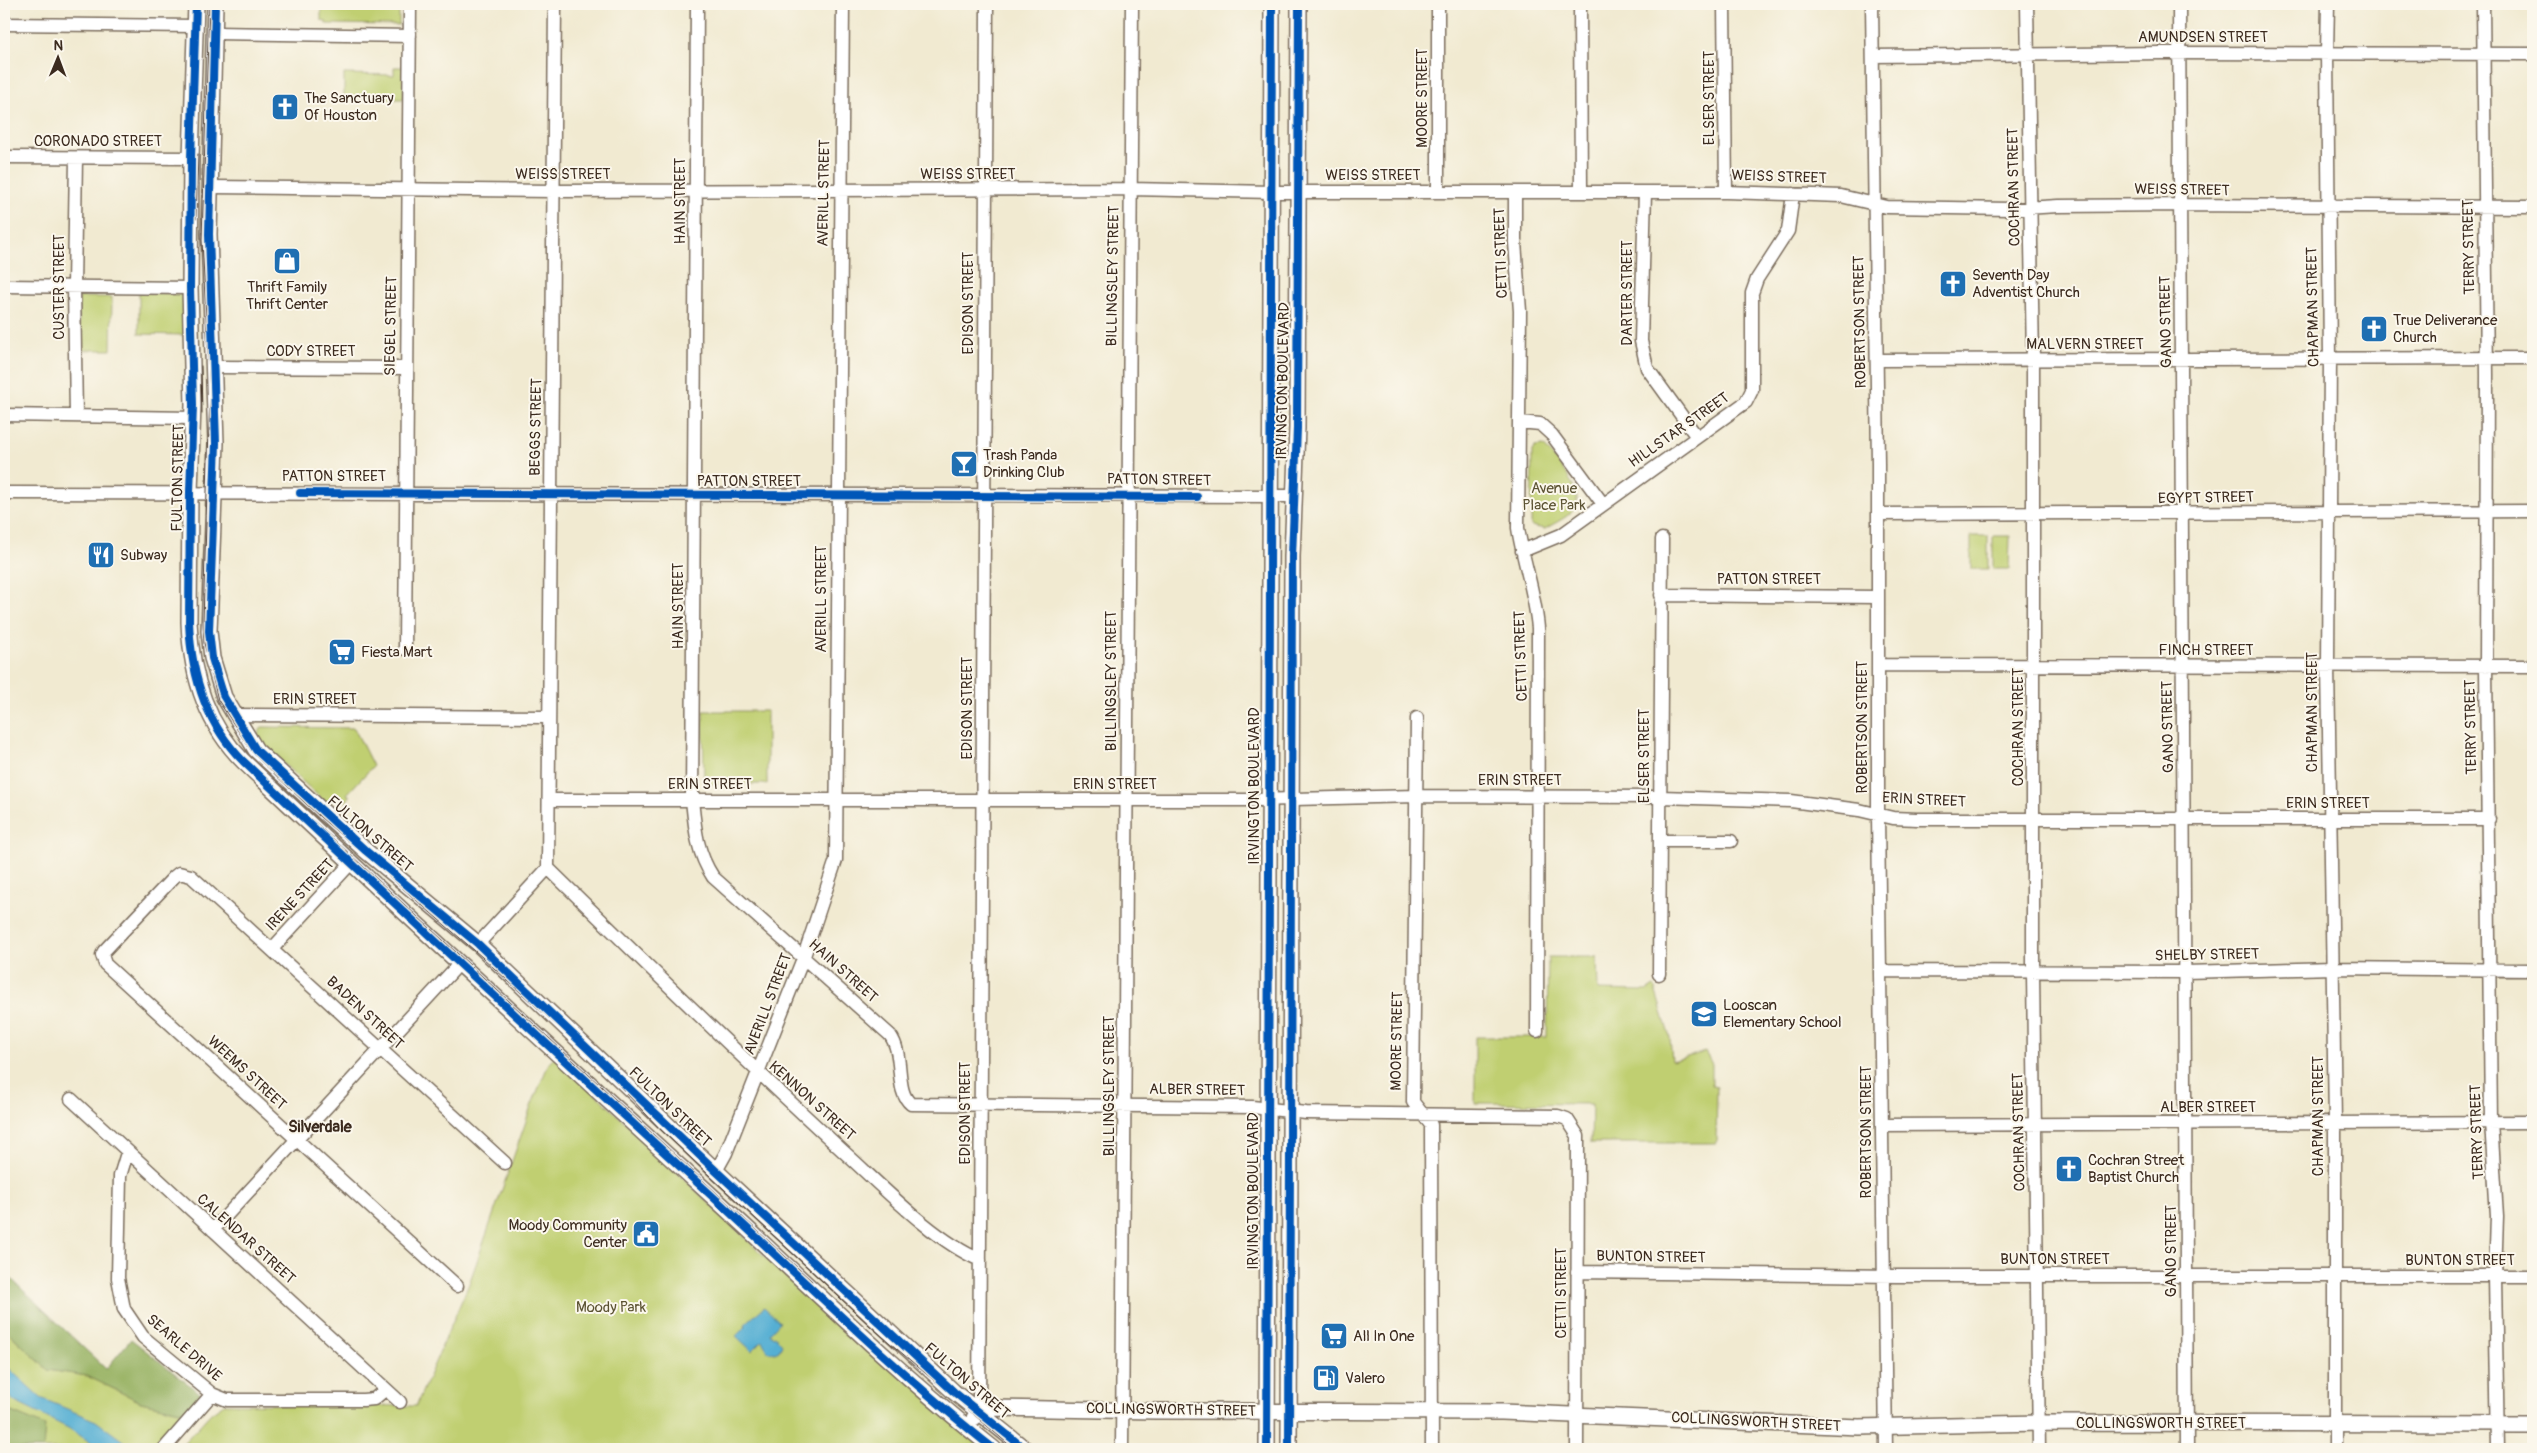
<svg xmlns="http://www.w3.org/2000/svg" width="2537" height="1453" font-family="Pangolin,sans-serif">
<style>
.green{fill:#c0cf71;stroke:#7e7c48}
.forest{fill:#98b263;stroke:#6a6e40}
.water{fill:#55afd3;stroke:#486c78}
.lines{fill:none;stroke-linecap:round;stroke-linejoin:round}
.minor-casing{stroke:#7b6d5d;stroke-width:15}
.major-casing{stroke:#7b6d5d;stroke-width:18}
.minor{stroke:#fff;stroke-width:12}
.major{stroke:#fff;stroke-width:15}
.tram{stroke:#3b2a1e;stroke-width:1}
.cycleway-casing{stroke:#fbf7ec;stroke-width:11}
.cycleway{stroke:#0057b8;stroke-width:8}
.labels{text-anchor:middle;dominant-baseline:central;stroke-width:4;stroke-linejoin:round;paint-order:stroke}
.street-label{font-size:15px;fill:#3b2a1e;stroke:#fbf7ec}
.poi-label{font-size:15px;fill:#3b2a1e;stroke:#fbf7ec;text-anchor:start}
.park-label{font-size:15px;fill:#5c5333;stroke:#fbf7ec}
.neighbourhood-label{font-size:16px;font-weight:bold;fill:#3b2a1e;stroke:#fbf7ec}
</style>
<rect width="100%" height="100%" fill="#fbf7ec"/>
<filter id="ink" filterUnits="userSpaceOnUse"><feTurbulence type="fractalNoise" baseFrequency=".02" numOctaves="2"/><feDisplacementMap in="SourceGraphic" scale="10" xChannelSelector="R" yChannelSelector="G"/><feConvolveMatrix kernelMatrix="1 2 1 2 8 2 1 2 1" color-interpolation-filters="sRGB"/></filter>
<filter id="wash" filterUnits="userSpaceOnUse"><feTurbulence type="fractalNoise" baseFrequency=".0096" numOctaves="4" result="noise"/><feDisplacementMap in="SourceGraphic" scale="20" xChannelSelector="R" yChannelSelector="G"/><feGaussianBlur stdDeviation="1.12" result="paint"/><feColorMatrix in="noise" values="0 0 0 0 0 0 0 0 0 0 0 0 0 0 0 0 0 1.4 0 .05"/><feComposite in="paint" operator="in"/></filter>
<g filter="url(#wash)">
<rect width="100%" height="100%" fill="#f1ead1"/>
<path class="green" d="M321,4h78v21l-73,-1v-3l-5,-1z
M394,67h10v32h-60v-25l50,1z
M139,292l42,2 5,3v38l-47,-1z
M79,297h33l-1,53h-32z
M1544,446c10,13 39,43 32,60 -4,10 -22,17 -31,23l-14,-3 1,-75 3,-4z
M1971,536h17v33h-17z
M1993,536h17l-1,33h-16z
M703,711h64v73h-63z
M262,727l92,1 19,38 -26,28 3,2 -4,6 -8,-7 -10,10 -72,-67z
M1548,957h49l1,33 48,1 8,-5 16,52 2,23 33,-9 7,12v22l5,1 -1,56h-125l1,-39 -117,-1v-66h72z
M556,1056l234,225 201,168h-813l33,-36 13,-9 192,2 53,-122 63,-180 17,-41z
M4,1328l44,42 39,6 54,26 43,10 -33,37h-108l1,-23 -40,-17z"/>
<path class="forest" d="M4,1272l102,97 25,-30 70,55 -17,18 -43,-10 -54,-26 -39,-6 -44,-42z
M4,1409l41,17 -2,23h-39z"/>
<path class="water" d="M764,1307l16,15 -10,11 3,4 2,-1 7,8 -3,7 -4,2 -7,-2 -6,-10 -10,10 -16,-15 10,-10 -1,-2z
M4,1364l37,34 55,23 38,28h-33l-33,-21 -53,-26 -11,-10z"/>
</g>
<g filter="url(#ink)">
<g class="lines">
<g class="minor-casing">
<path id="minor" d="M697,4l-5,796c3,29 5,53 21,77l177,158c15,20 4,56 21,69l341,3 54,6 252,3 9,3 11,17 -1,313
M1438,4v187
M1580,4l1,188
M1724,4l2,188
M1872,4l6,460v351l8,634
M2027,4l6,357v611l6,477
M2179,4l8,1445
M2328,4l-1,49 3,306 -2,306 7,457v327
M2483,4l4,371 -1,292 5,455 6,94 -2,61 3,172
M4,24l191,2
M214,33l196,3
M1873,56l289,-3 371,1
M4,157l187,1
M212,187l343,4 575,-2 142,3h454l115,4 46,11 123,2 48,-3 123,-1 352,2
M1515,192v50l5,69 -2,217c5,33 17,65 20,100l-1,403
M1645,192l-4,149 6,27 50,69
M4,286l186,2
M1877,360l656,-2
M214,367l193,1
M4,415l188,3
M76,416l-2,-129 2,-129
M1520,422l20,2 12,11 51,69
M4,493l1290,3
M1878,514c219,0 437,-2 655,-3
M1522,551l39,-16 185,-133 6,-12v-97l5,-14 31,-48 5,-37
M1661,595l216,2
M405,649l5,-645
M1878,665l655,1
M233,715l315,2
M1417,718l-4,384 18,23 1,324
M549,800h707l160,-4 244,1 131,4 68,9 34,8 24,1h572
M1660,841h71
M548,868c98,96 195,191 296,284 38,34 89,88 136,108
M478,944l70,-76 7,-864
M272,949l79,-86
M1881,971l305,1 147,-4 200,2
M1659,974l3,-435
M71,1099l329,303
M1882,1125l651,-3
M127,1153l-7,23 -2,102 6,31 19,28 69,57 15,6h136l11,-1 12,-10
M716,1171l10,-18 78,-197 32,-96 7,-856
M213,1230l247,-267
M1577,1272l319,4h637
M457,1286l-352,-322 -3,-9 2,-4 70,-74 5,-4 12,3 314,287
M979,1412l8,-1408
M164,1449l48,-55
M1122,1449l10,-1445"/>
</g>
<g class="major-casing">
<path id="major" d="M196,4l-5,154 -1,130 3,117 -3,87 -1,130c2,51 17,102 54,139 155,147 312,291 469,435 93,85 183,175 282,253
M215,4l-6,230 7,209 -7,188 3,27 12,39 32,53 110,101 112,93 238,227 238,221 71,57
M974,1418l5,-6 13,-4 163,3 347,1 357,15 180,-4 494,1
M1267,1449l5,-1445
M1289,1449l3,-892 5,-129 2,-424"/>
</g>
<use href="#minor" class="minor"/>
<use href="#major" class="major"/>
<path class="tram" d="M209,4l-7,236 8,154 -7,227 1,22 14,57 35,54 67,63 162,140 87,80 42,40 50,53 208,195 145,124
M196,219l2,-65
M201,366l1,48
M313,820l499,461"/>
<g class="cycleway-casing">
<path id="cycleway" d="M196,4l-5,154 -1,130 3,117 -3,87 -1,130c2,51 17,102 54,139 155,147 312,291 469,435 93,85 183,175 282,253
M215,4l-6,230 7,209 -7,188 3,27 12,39 32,53 110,101 112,93 238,227 238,221 71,57
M300,493l897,4
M1267,1449l5,-1445
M1289,1449l3,-892 5,-129 2,-424"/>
</g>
<use href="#cycleway" class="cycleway"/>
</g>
</g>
<defs>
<g id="church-square" transform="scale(1.4375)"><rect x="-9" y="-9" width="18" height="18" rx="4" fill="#1f6fb2" stroke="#fbf7ec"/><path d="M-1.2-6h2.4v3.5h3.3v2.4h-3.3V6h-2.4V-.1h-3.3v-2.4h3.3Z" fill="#fff"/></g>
<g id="shop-square" transform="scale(1.4375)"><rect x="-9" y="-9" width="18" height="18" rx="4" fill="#1f6fb2" stroke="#fbf7ec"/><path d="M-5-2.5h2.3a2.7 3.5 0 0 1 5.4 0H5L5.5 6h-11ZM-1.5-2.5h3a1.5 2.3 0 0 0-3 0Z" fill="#fff"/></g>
<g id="bar-square" transform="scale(1.4375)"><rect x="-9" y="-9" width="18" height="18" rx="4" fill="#1f6fb2" stroke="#fbf7ec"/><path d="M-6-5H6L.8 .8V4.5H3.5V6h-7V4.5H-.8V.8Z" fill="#fff"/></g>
<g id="restaurant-square" transform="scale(1.4375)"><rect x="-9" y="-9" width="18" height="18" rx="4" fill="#1f6fb2" stroke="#fbf7ec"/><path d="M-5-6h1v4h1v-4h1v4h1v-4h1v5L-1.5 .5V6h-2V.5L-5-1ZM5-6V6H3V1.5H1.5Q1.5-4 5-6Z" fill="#fff"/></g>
<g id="supermarket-square" transform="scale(1.4375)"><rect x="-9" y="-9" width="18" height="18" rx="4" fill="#1f6fb2" stroke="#fbf7ec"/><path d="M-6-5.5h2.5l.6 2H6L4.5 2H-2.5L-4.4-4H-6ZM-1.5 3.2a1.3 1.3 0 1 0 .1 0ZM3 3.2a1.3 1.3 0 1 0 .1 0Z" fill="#fff"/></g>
<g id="school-square" transform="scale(1.4375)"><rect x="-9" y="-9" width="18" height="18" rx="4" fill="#1f6fb2" stroke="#fbf7ec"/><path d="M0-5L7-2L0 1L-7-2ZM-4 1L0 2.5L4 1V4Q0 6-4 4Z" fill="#fff"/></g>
<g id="civic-square" transform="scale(1.4375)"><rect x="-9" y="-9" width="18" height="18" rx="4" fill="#1f6fb2" stroke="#fbf7ec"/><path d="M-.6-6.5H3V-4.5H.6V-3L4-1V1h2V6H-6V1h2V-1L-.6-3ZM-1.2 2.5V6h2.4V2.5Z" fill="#fff"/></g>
<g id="fuel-square" transform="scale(1.4375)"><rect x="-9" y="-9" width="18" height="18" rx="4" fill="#1f6fb2" stroke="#fbf7ec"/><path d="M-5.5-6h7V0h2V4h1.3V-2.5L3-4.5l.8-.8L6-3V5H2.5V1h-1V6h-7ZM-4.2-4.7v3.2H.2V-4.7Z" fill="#fff"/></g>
</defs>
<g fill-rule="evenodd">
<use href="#church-square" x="285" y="107"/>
<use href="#shop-square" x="287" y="261"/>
<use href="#church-square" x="1953" y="284"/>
<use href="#church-square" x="2374" y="329"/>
<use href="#bar-square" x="964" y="464"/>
<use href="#restaurant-square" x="101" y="555"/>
<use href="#supermarket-square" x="342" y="652"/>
<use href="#school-square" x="1704" y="1014"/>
<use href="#church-square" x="2069" y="1169"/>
<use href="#civic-square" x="646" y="1234"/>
<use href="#supermarket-square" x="1334" y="1336"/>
<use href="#fuel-square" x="1326" y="1378"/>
</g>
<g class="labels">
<g class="street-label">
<text x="2203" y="37">AMUNDSEN STREET</text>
<text transform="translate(1422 98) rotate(-90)">MOORE STREET</text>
<text transform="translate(1709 98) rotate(-90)">ELSER STREET</text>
<text x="98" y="141">CORONADO STREET</text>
<text x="563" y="174">WEISS STREET</text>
<text x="968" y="174">WEISS STREET</text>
<text x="1373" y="175">WEISS STREET</text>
<text transform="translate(1779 177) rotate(2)">WEISS STREET</text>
<text transform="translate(2014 187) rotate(-91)">COCHRAN STREET</text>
<text transform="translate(2182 190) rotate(1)">WEISS STREET</text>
<text transform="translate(824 193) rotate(-89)">AVERILL STREET</text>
<text transform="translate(680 201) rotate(-90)">HAIN STREET</text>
<text transform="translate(2469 247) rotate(-91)">TERRY STREET</text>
<text transform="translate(1501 253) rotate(-92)">CETTI STREET</text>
<text transform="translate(1113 276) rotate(-89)">BILLINGSLEY STREET</text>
<text transform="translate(59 287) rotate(-90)">CUSTER STREET</text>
<text transform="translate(1627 293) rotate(-90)">DARTER STREET</text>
<text transform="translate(968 303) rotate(-90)">EDISON STREET</text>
<text transform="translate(2313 307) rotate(-91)">CHAPMAN STREET</text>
<text transform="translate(1860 322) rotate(-91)">ROBERTSON STREET</text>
<text transform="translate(2166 322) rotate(-91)">GANO STREET</text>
<text transform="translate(391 326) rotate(-89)">SIEGEL STREET</text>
<text x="2085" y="344">MALVERN STREET</text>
<text x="311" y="351">CODY STREET</text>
<text transform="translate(1283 381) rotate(-89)">IRVINGTON BOULEVARD</text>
<text transform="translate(536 427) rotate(-89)">BEGGS STREET</text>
<text transform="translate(1679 430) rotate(-35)">HILLSTAR STREET</text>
<text x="334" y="476">PATTON STREET</text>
<text transform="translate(178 478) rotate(-89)">FULTON STREET</text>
<text transform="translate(1159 480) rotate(1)">PATTON STREET</text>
<text x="749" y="481">PATTON STREET</text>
<text transform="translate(2206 498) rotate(-1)">EGYPT STREET</text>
<text x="1769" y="579">PATTON STREET</text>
<text transform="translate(821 599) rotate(-90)">AVERILL STREET</text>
<text transform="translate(678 606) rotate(-90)">HAIN STREET</text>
<text x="2206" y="650">FINCH STREET</text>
<text transform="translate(1521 656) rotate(-92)">CETTI STREET</text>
<text transform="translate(1111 681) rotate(-90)">BILLINGSLEY STREET</text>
<text x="315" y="699">ERIN STREET</text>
<text transform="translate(967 708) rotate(-90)">EDISON STREET</text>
<text transform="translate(2312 712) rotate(-90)">CHAPMAN STREET</text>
<text transform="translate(1862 727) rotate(-90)">ROBERTSON STREET</text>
<text transform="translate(2018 727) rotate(-90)">COCHRAN STREET</text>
<text transform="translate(2168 727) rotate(-91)">GANO STREET</text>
<text transform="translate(2471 727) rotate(-91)">TERRY STREET</text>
<text transform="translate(1644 756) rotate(-90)">ELSER STREET</text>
<text x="1520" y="780">ERIN STREET</text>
<text x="710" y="784">ERIN STREET</text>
<text x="1115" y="784">ERIN STREET</text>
<text transform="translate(1254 786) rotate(-90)">IRVINGTON BOULEVARD</text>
<text transform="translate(1924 800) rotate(3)">ERIN STREET</text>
<text x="2328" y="803">ERIN STREET</text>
<text transform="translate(370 834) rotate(41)">FULTON STREET</text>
<text transform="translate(300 895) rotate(-47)">IRENE STREET</text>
<text transform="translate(2207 955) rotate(-1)">SHELBY STREET</text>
<text transform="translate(843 971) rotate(42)">HAIN STREET</text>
<text transform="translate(768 1004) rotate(-69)">AVERILL STREET</text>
<text transform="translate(365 1013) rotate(43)">BADEN STREET</text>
<text transform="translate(1397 1041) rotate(-89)">MOORE STREET</text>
<text transform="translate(247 1073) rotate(43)">WEEMS STREET</text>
<text transform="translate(1109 1086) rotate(-90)">BILLINGSLEY STREET</text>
<text transform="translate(1197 1090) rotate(1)">ALBER STREET</text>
<text transform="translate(812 1101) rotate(42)">KENNON STREET</text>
<text transform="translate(670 1107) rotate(44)">FULTON STREET</text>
<text x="2208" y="1107">ALBER STREET</text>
<text transform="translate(965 1113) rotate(-90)">EDISON STREET</text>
<text transform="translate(2318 1116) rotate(-90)">CHAPMAN STREET</text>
<text transform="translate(1866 1132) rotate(-90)">ROBERTSON STREET</text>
<text transform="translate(2019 1132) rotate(-91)">COCHRAN STREET</text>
<text transform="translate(2477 1132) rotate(-92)">TERRY STREET</text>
<text transform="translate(1253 1191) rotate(-90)">IRVINGTON BOULEVARD</text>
<text transform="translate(246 1239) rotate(42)">CALENDAR STREET</text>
<text transform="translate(2171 1251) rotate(-90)">GANO STREET</text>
<text transform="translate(1651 1257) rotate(1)">BUNTON STREET</text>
<text x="2055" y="1259">BUNTON STREET</text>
<text x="2460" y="1260">BUNTON STREET</text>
<text transform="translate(1561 1293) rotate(-90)">CETTI STREET</text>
<text transform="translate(184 1348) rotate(41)">SEARLE DRIVE</text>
<text transform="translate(967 1381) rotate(41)">FULTON STREET</text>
<text transform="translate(1171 1410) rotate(1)">COLLINGSWORTH STREET</text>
<text transform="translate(1756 1422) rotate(3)">COLLINGSWORTH STREET</text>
<text x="2161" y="1423">COLLINGSWORTH STREET</text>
</g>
<g class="poi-label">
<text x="304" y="98">The Sanctuary<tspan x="304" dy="17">Of Houston</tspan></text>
<text x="1972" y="275">Seventh Day<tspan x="1972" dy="17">Adventist Church</tspan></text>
<text x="287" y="287" text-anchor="middle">Thrift Family<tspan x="287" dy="17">Thrift Center</tspan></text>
<text x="2393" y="320">True Deliverance<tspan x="2393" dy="17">Church</tspan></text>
<text x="983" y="455">Trash Panda<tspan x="983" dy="17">Drinking Club</tspan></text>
<text x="120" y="555">Subway</text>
<text x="361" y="652">Fiesta Mart</text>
<text x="1723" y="1005">Looscan<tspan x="1723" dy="17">Elementary School</tspan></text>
<text x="2088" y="1160">Cochran Street<tspan x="2088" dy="17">Baptist Church</tspan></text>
<text x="627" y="1225" text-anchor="end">Moody Community<tspan x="627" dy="17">Center</tspan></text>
<text x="1353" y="1336">All In One</text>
<text x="1345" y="1378">Valero</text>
</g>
<g class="park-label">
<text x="1554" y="488">Avenue<tspan x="1554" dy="17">Place Park</tspan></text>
<text x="611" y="1307">Moody Park</text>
</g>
<g class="neighbourhood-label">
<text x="320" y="1127">Silverdale</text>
</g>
</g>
<rect width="2537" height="1453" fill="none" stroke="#fbf7ec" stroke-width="20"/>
<g transform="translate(58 58) rotate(1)" stroke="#fbf7ec" stroke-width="4" paint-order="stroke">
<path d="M0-4L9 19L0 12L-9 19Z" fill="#3b2a1e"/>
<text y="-8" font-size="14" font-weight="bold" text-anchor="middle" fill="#3b2a1e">N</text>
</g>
</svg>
